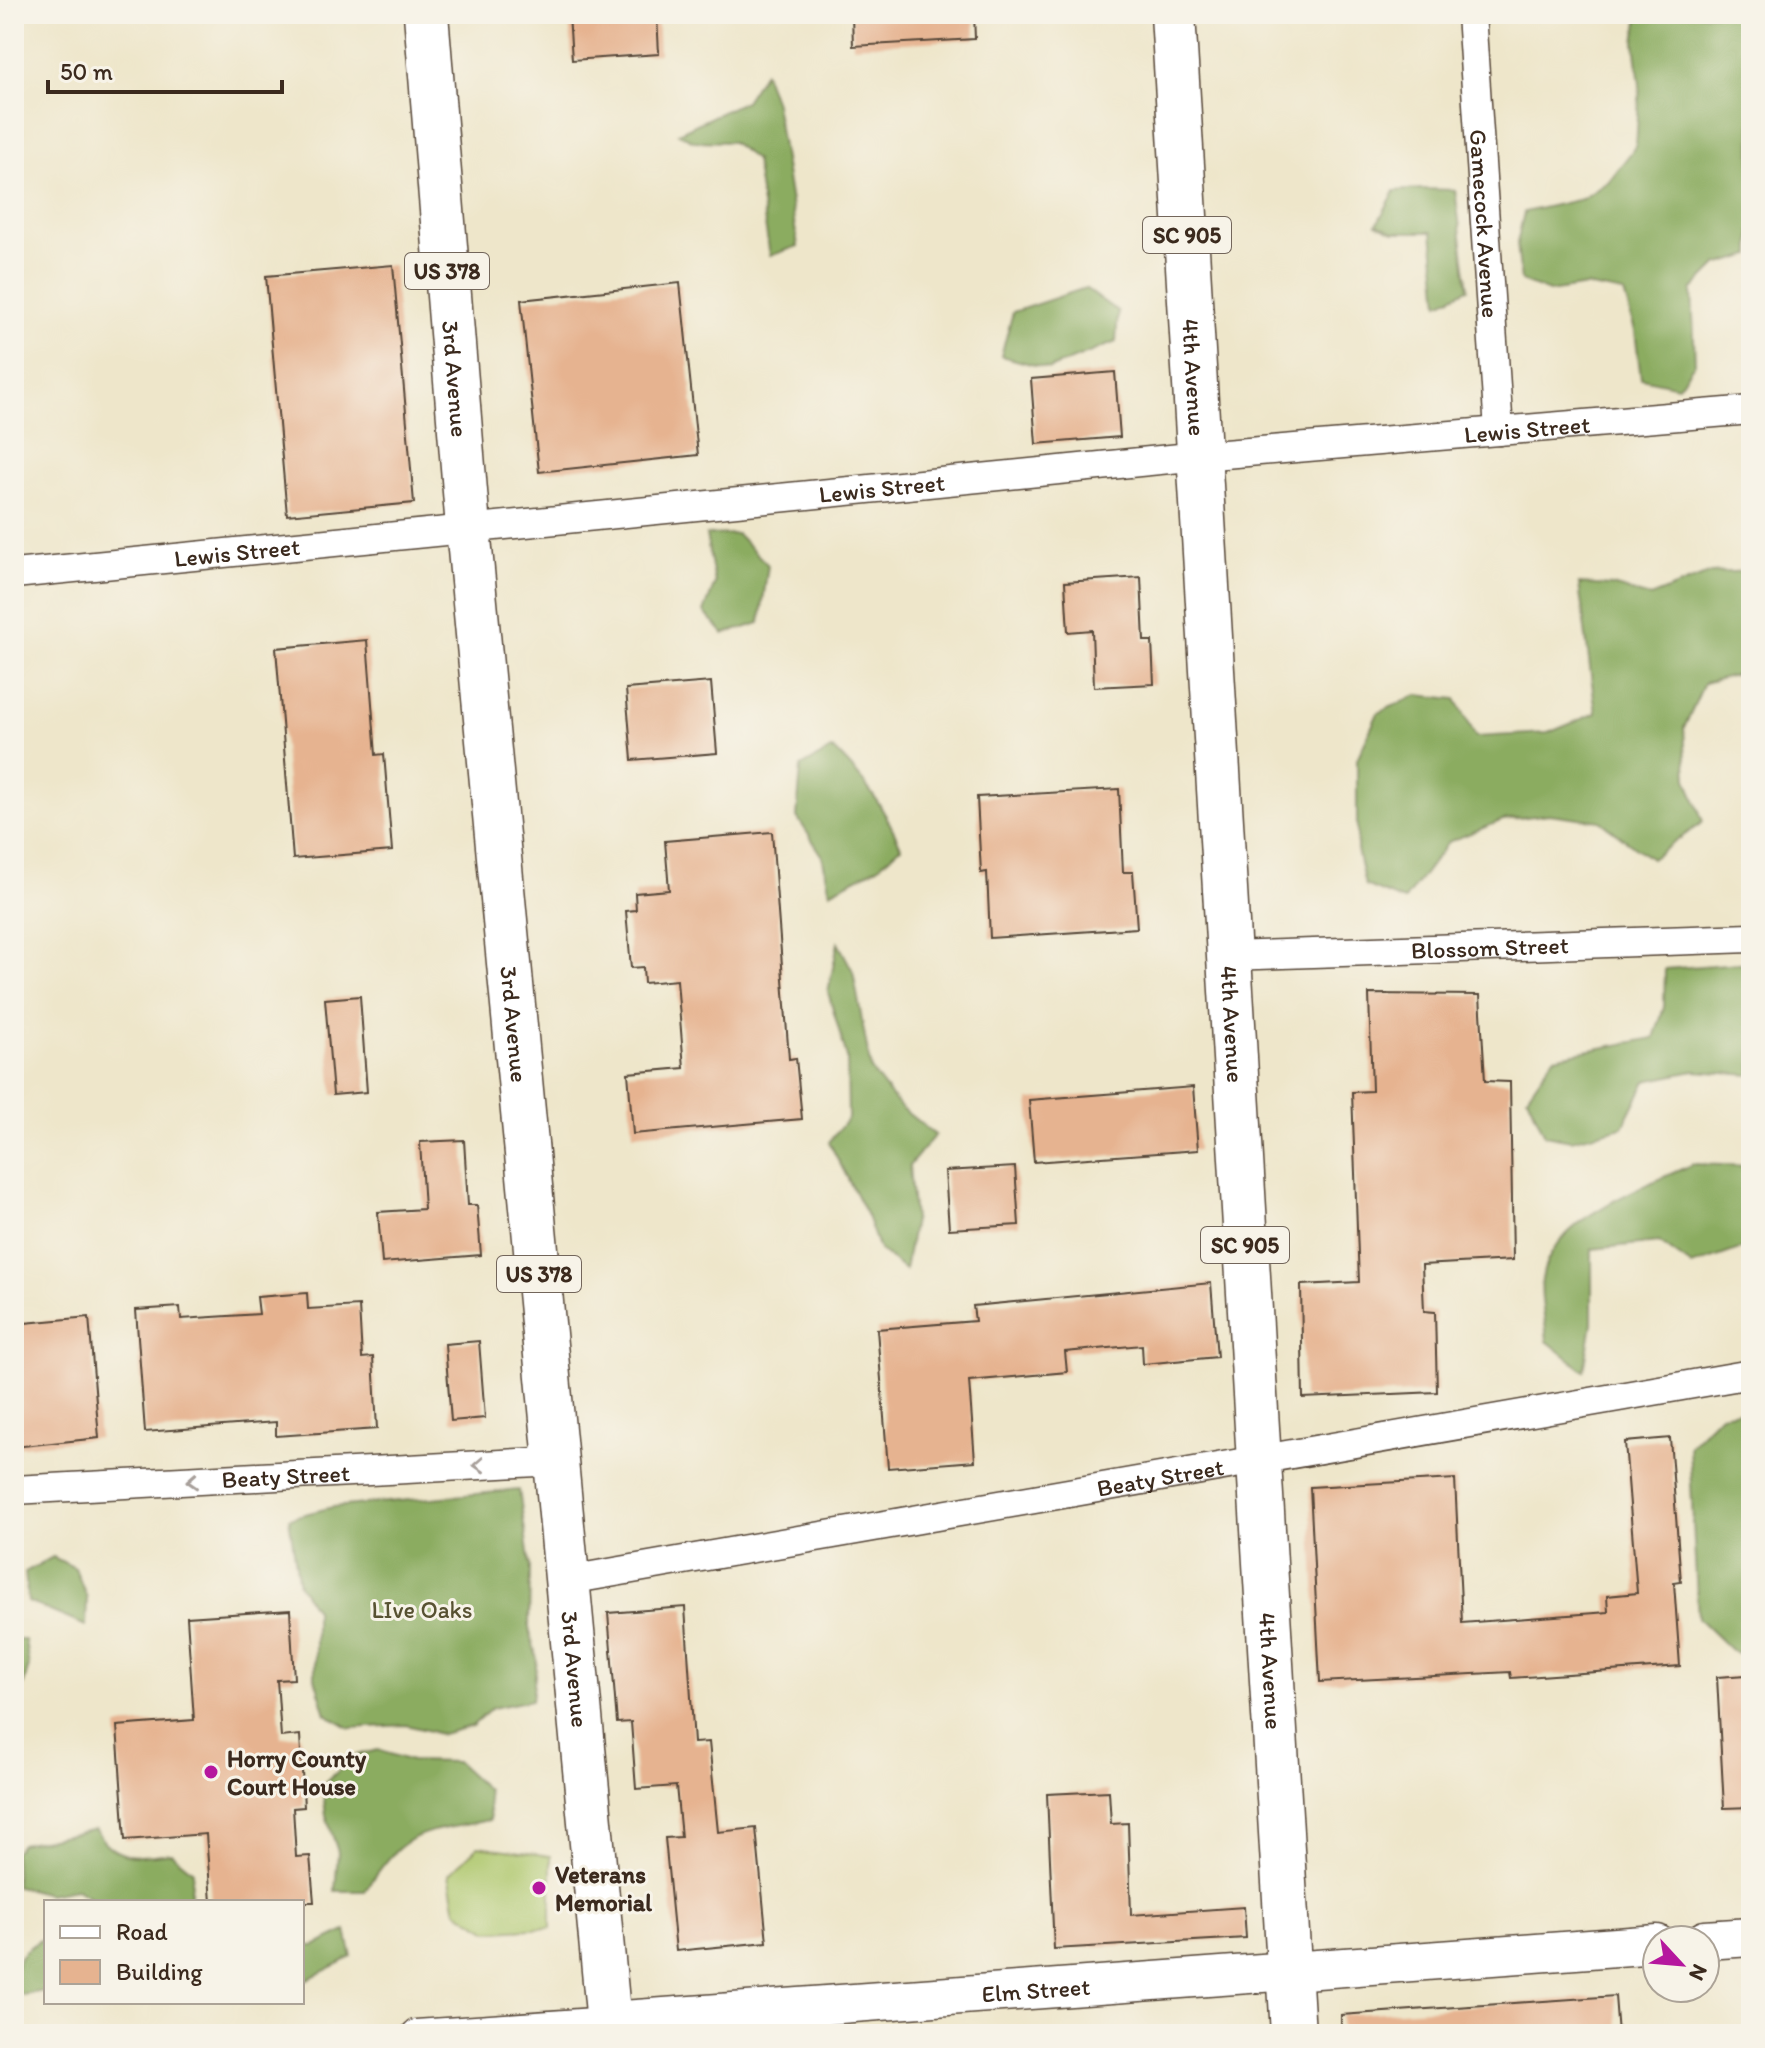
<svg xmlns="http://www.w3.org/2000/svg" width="1765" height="2048" font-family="Itim,sans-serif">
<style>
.green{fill:#afc86e;stroke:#757946;stroke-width:2}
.forest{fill:#8bac61;stroke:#636b40;stroke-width:2}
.building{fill:#e6b390}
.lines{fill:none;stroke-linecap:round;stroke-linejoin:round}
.street-casing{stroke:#564638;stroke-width:31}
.secondary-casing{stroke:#564638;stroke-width:41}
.primary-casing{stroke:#564638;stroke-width:47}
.street{stroke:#fff;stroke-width:28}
.secondary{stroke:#fff;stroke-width:38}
.primary{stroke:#fff;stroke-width:44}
.oneway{stroke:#a79f9a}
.poi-dot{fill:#b5179e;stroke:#f7f3e8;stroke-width:3}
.labels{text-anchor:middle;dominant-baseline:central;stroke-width:6;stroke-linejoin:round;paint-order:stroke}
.shield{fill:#f7f3e8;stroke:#73665b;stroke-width:2}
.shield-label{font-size:22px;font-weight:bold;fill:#3b2a1e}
.street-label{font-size:24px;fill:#3b2a1e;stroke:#f7f3e8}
.park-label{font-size:24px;fill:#585232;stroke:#f7f3e8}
.poi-label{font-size:24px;font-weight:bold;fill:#3b2a1e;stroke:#f7f3e8;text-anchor:start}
</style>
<rect width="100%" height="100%" fill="#f7f3e8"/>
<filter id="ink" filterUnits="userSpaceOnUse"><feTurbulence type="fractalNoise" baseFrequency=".0125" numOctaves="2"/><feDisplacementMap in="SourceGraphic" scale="16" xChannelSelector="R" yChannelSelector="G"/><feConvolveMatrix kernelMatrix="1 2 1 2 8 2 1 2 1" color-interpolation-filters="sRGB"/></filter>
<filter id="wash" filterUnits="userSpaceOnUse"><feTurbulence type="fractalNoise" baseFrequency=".006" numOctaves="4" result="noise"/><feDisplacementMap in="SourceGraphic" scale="32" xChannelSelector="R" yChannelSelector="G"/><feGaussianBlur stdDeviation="1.8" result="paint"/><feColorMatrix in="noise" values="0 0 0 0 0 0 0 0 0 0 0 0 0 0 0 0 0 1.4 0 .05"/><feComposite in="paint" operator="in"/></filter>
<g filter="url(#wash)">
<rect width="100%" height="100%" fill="#eee6ca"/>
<path class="green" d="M478,1846l73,10v72l-62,3 -33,-20 -7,-37z"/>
<path class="forest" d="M1639,14h112v241l-34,10 -25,25 3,73 -17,23 -37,-8 -6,-47 -11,-38 -38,-7 -37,6 -28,-11 -4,-38 7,-31 58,-13 27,-18 27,-35 4,-61 -5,-43z
M764,72l11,31 23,143 -28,10 -15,-96 -23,-18 -38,-1 -16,-8 67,-32z
M1422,189l33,1 13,99 -29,14 -7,-71h-38l-17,-8 18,-33z
M1085,288l33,24 -2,30 -67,27 -48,-13 12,-44z
M737,534l31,31 -8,58 -36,11 -20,-22 11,-29 -9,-48z
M1751,571v142l-3,-42 -44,12 -20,45 3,50 16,44 -52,37 -51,-38 -51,-7 -46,6 -55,22 -44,59 -39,-16 -8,-35v-91l21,-46 39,-18 39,4 20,38 72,-4 48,-20 -17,-129 33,2 38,11 61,-24z
M833,749c31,29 51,58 68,98l-23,20 -48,25 -8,-37 -25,-38 4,-50z
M838,943l15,28 18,99 29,37 35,28 -26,31 5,54 -9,50 -26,-20 -12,-34 -38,-74 19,-24 -1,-60 -19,-66z
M1751,962v113l-57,-4 -48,10 -23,46 -52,13 -26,-5 -18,-39 27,-39 100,-19 10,-31 1,-38z
M1693,1164l58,2v79l-59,21 -33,-24 -67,7v74l-8,48 -37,-30c-1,-19 -8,-44 -5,-62 9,-61 102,-92 151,-115z
M1751,1409v251l-20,-10 -33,-32 -9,-172 31,-32z
M519,1490l11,76 -1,62 8,31 -5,41 -40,8 -20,18 -30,8 -36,-9 -56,3 -24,-14 -11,-36v-68l-16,-25 -10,-67 44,-11z
M53,1557l22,11 12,30 -1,28 -58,-24 -3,-30z
M14,1640h11l4,27 -10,32h-5z
M378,1750l33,11 46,1 30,28 3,30c-70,14 -83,6 -125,71h-30l3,-39 -12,-37 -4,-30 35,-30z
M95,1829c19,33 42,28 76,24l22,18 -3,31h-92l-22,-13 -28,5 -32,-8 -2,-33 7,-9z
M346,1931l6,26 -50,25v-37l12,1z
M46,1937v54l-24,4 -8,-8c0,-29 6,-36 32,-50z"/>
<g id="blocks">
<path class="building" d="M569,14h88l2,40 -87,6z
M852,14h122l1,25 -122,7z
M393,265l21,238 -127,12 -21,-239z
M680,283l18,172 -159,17 -18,-172z
M1115,372l5,65 -84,7 -5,-65z
M1141,577l3,64h8l2,43 -60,3 -2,-57 -24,2 -3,-50z
M367,640l9,115 8,-1 8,97 -99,8 -17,-211z
M711,682l6,71 -85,7 -6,-71z
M1119,789l4,83h10l4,56 -147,10 -3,-66 -6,1 -4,-76z
M772,832l17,227 7,-1 6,61 -169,15 -5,-61 56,-5 -7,-88 -33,3 -1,-16 -12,1 -5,-57 10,-1 -1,-17 34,-3 -4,-49z
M1369,994l111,1 5,86 25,1 3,178 -91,5 2,46 11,1 2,80 -134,6 -2,-113 58,-3 -7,-190 20,-1z
M360,996l7,96 -34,3 -8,-96z
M1193,1087l5,63 -164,12 -5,-62z
M464,1140l4,65h9l4,50 -99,8 -4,-51 46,-3 -4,-67z
M1015,1167l4,58 -70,4 -4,-58z
M1211,1283l6,74 -74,7 -1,-19 -77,7 2,20 -98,9 6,80 -87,7 -11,-139 98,-8 -2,-15z
M307,1293l1,16 51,-3 3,52 11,-1 4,72 -101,7v-14l-131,10 -9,-122 44,-3 1,12 78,-5 -2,-17z
M89,1317l10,121 -85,9v-123z
M479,1341l6,77 -34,3 -6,-77z
M1670,1438l11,144 -7,1 6,83 -169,12 -1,-6 -190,10 -10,-195 145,-8 7,144 146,-11 -1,-16 30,-3 -12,-151z
M685,1607l9,136 15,-1 9,90 38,-4 11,114 -91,9 -11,-113 16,-1 -5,-51 -40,3 -5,-67 -14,1 -9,-110z
M290,1610l4,69 -17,1 4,57 19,-2 4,72 -11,1 3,49 14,-1 4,46h-103l-5,-68 -81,6 -8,-114 77,-6 -7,-103z
M1746,1675l5,132 -27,1 -7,-131z
M1109,1791l2,33 17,-1 3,92 113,-8 2,31 -192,11 -7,-155z
M1615,1996l3,38h-277v-19z"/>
</g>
</g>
<g filter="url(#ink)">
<use href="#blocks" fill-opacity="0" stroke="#564638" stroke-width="2"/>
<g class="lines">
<g class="street-casing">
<g id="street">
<path id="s1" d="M1471,14l28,417"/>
<path id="s2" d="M14,574l1186,-118 551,-46"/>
<path id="s3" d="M1228,956l523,-18"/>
<path id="s4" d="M14,1490l543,-29"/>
<path id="s5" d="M569,1580l1182,-206"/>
<path d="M416,2034l193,-13"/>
</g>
</g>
<g class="secondary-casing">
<g id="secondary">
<path d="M1705,1940l46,-3"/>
<path id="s6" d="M609,2021l1048,-77"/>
</g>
</g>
<g class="primary-casing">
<g id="primary">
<path id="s7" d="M426,14l42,514 142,1506"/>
<path id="s8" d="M1173,14l120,2020"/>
</g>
</g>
<use href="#street" class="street"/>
<use href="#secondary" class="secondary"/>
<use href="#primary" class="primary"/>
</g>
<defs><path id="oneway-chevron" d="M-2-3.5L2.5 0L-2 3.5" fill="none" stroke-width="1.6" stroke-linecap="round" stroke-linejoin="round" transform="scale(2)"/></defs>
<g class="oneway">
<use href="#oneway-chevron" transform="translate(479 1465) rotate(177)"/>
<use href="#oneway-chevron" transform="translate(192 1481) rotate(177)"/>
</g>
</g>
<g class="poi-dot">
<circle cx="211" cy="1772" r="8"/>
<circle cx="539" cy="1888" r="8"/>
</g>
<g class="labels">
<g class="shield">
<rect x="1143" y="217" width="88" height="36" rx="6"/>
<rect x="405" y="253" width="84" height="36" rx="6"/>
<rect x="1201" y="1227" width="88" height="36" rx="6"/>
<rect x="497" y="1256" width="84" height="36" rx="6"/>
</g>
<g class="shield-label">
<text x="1187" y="235">SC 905</text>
<text x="447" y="271">US 378</text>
<text x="1245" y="1245">SC 905</text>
<text x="539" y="1274">US 378</text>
</g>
<g class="street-label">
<text stroke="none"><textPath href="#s1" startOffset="210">Gamecock Avenue</textPath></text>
<text stroke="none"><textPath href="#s8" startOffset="364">4th Avenue</textPath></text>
<text stroke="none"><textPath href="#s7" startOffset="366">3rd Avenue</textPath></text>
<text stroke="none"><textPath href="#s2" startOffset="1520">Lewis Street</textPath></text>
<text stroke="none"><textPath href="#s2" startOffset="872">Lewis Street</textPath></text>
<text stroke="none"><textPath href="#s2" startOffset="224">Lewis Street</textPath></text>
<text stroke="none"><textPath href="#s3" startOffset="262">Blossom Street</textPath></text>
<text stroke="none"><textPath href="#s7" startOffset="1014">3rd Avenue</textPath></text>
<text stroke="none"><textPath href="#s8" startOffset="1012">4th Avenue</textPath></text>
<text stroke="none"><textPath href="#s4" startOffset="272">Beaty Street</textPath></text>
<text stroke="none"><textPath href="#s5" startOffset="600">Beaty Street</textPath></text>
<text stroke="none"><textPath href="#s7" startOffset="1662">3rd Avenue</textPath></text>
<text stroke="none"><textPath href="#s8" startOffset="1660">4th Avenue</textPath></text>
<text stroke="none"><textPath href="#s6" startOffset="428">Elm Street</textPath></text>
</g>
<g class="park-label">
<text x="422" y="1609">LIve Oaks</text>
</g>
<g class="poi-label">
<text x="227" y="1758">Horry County<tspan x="227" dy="28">Court House</tspan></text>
<text x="555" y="1874">Veterans<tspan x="555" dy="28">Memorial</tspan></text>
</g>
</g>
<rect width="1765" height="2048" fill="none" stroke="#f7f3e8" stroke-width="48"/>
<rect x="44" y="1900" width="260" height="104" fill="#f7f3e8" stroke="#aca397" stroke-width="2"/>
<rect x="60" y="1926" width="40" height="12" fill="#ffffff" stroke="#aca397" stroke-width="2"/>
<text x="116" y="1940" font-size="24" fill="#3b2a1e">Road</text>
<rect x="60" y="1960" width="40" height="24" fill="#e6b390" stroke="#aca397" stroke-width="2"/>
<text x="116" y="1980" font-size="24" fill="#3b2a1e">Building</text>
<g transform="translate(1681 1964) rotate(116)"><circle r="38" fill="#f7f3e8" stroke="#aca397" stroke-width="2"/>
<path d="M0-6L14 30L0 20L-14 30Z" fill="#b5179e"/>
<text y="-12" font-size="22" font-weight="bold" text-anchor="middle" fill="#3b2a1e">N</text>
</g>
<path d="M48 80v12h234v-12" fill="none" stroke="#3b2a1e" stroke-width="4"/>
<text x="60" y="80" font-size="24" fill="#3b2a1e" stroke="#f7f3e8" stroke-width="6" paint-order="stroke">50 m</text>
</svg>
